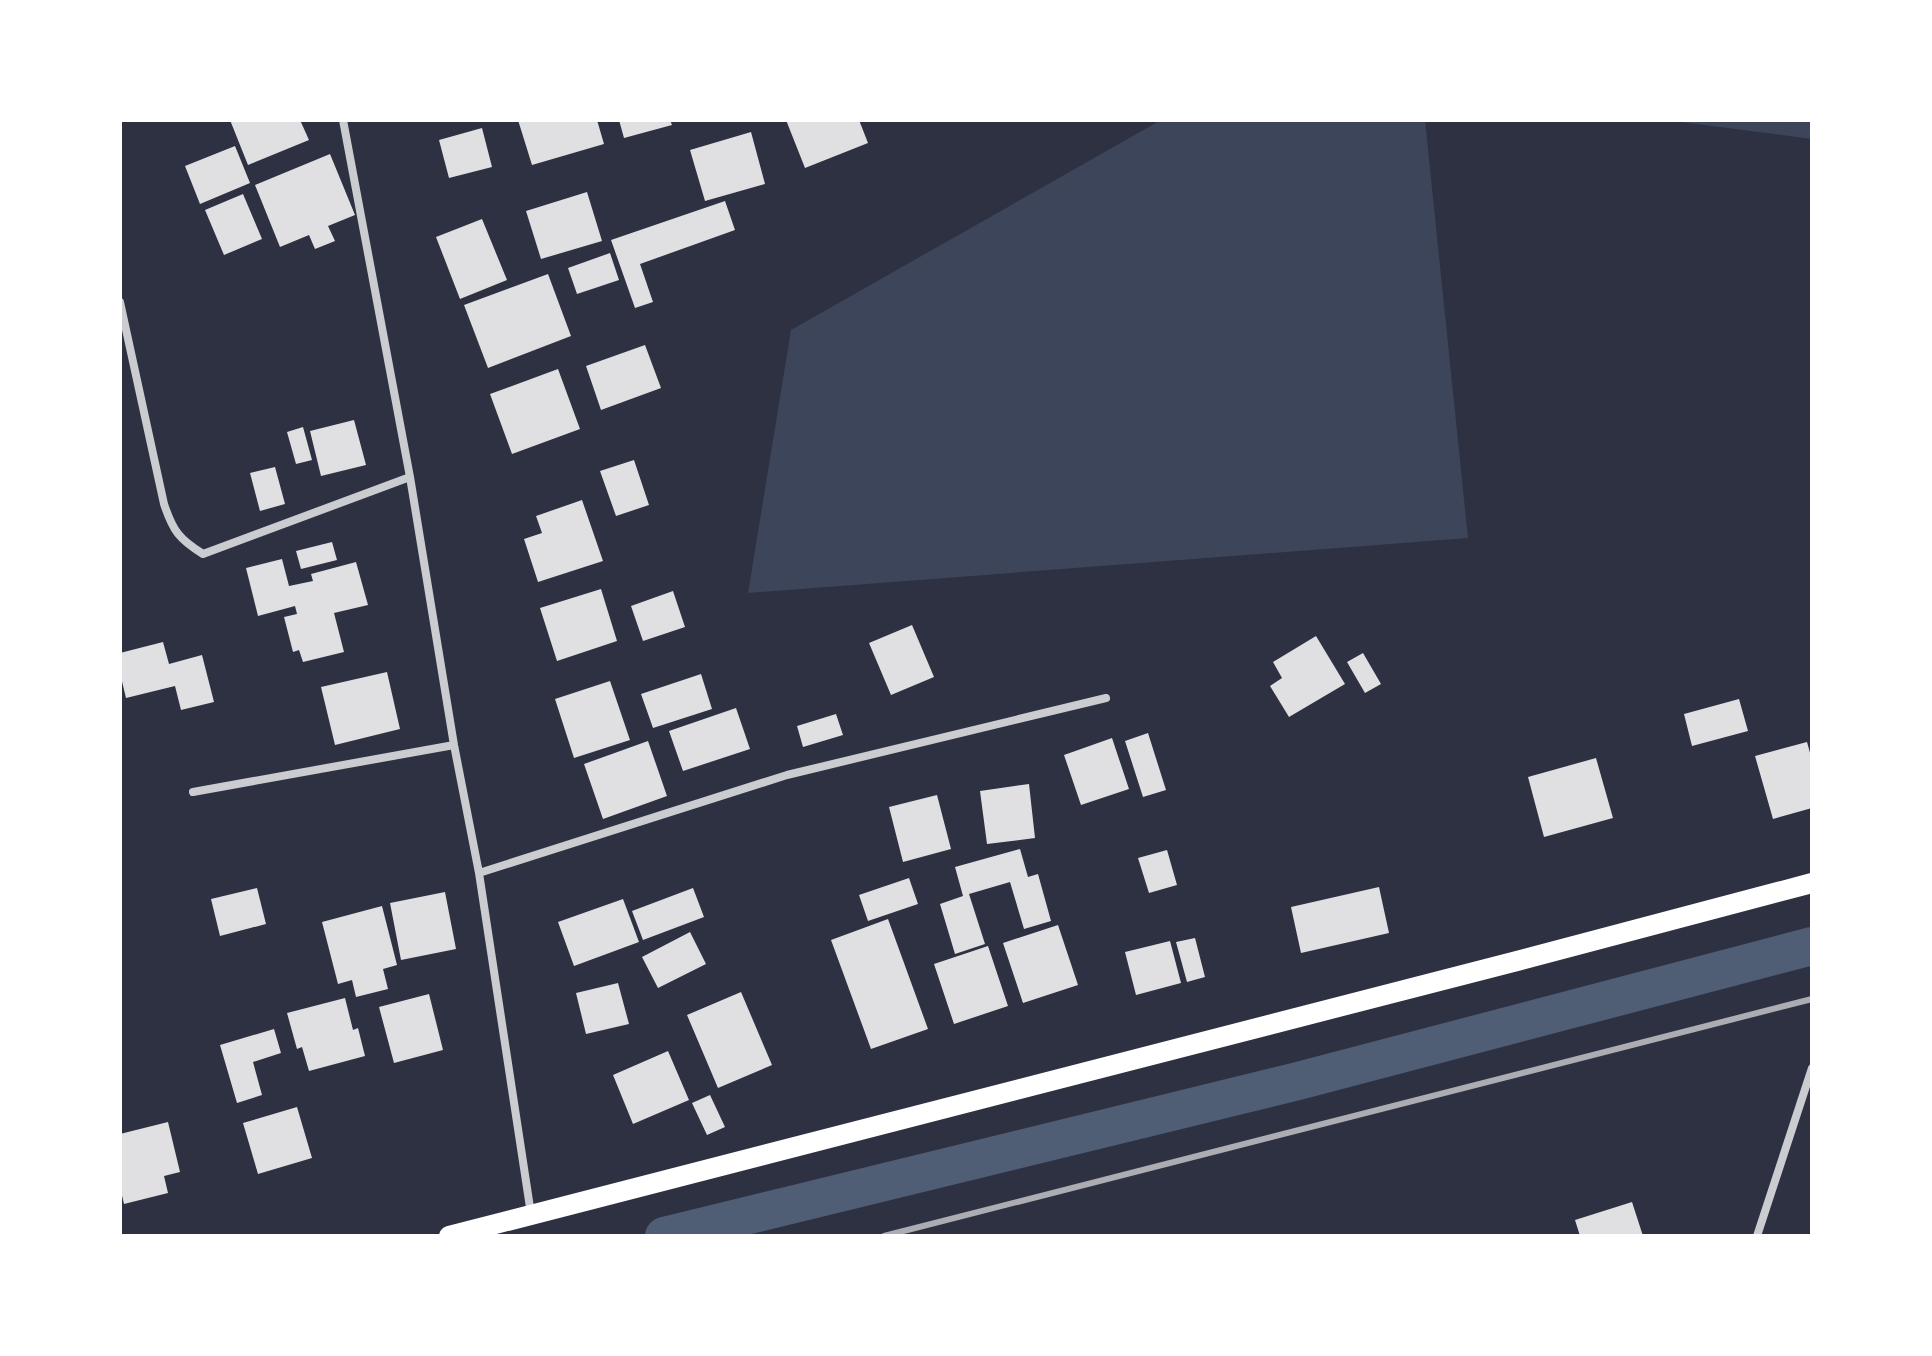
<svg xmlns="http://www.w3.org/2000/svg" width="1932" height="1356" font-family="Roboto,sans-serif">
<style>
.green{fill:#3c4559}
.lines{fill:none;stroke-linecap:round;stroke-linejoin:round}
.canal{stroke:#4f5d75;stroke-width:38}
.building{fill:#e0e0e3}
.minor{stroke:#caccd0;stroke-width:8}
.primary{stroke:#fff;stroke-width:20}
.rail{stroke:#abadb3;stroke-width:6}
</style>
<rect width="100%" height="100%" fill="#2d3142"/>
<path class="green" d="M1161,120h264l43,418 -720,55 43,-263z
M1665,120h147v19z"/>
<g class="lines">
<path class="canal" d="M664,1236l634,-155 514,-135"/>
</g>
<path class="building" d="M230,120h70l9,20 -61,25z
M518,120h79l7,24 -72,21z
M619,120h51l2,5 -48,13z
M786,120h73l9,23 -63,25z
M482,128l10,39 -43,11 -10,-38z
M751,132l14,52 -60,17 -15,-51z
M235,146l15,37 -50,21 -15,-38z
M330,154l25,61 -27,11 7,15 -20,8 -6,-14 -29,12 -25,-62z
M587,192l15,49 -61,18 -15,-48z
M243,194l19,45 -38,16 -19,-45z
M725,201l10,29 -95,34 13,38 -18,6 -24,-68z
M482,219l25,61 -47,19 -24,-62z
M610,253l9,27 -42,14 -9,-26z
M548,274l23,62 -83,32 -24,-63z
M645,345l16,43 -60,22 -15,-44z
M558,369l22,60 -68,25 -22,-60z
M354,420l12,45 -45,11 -11,-45z
M303,427l9,33 -16,4 -9,-32z
M634,460l15,45 -33,11 -16,-45z
M275,467l10,37 -25,7 -10,-38z
M582,500l21,61 -65,21 -14,-43 18,-6 -6,-17z
M332,542l5,18 -36,9 -5,-18z
M282,559l7,27 24,-5 -2,-7 45,-12 12,43 -34,8 10,39 -41,10 -4,-12 -6,2 -9,-35 13,-3 -2,-8 -37,10 -12,-48z
M601,589l16,52 -60,20 -17,-53z
M673,591l12,36 -42,14 -12,-35z
M912,625l22,52 -43,18 -22,-52z
M1316,636l29,48 -56,33 -19,-31 12,-8 -9,-16z
M163,642l6,22 33,-9 12,47 -33,8 -6,-24 -49,12 -6,-25v-20z
M1363,653l18,31 -16,9 -18,-31z
M387,672l13,57 -65,16 -14,-58z
M701,674l11,35 -59,19 -12,-34z
M610,681l20,59 -56,18 -19,-59z
M1739,699l9,32 -56,15 -8,-32z
M736,708l14,41 -67,22 -14,-40z
M836,714l7,21 -40,12 -6,-21z
M1148,733l18,57 -23,7 -18,-56z
M1112,738l17,51 -48,16 -17,-50z
M648,741l19,55 -64,23 -19,-55z
M1807,742l5,18v48l-39,11 -18,-63z
M1596,758l17,60 -69,19 -16,-60z
M1029,784l6,54 -48,6 -7,-53z
M937,795l14,54 -48,13 -14,-55z
M1020,849l8,28 10,-3 13,47 -27,8 -14,-47 -41,12 16,50 -30,10 -15,-50 23,-8 -8,-29z
M1167,850l10,35 -28,8 -11,-35z
M909,878l9,26 -50,17 -9,-26z
M1379,887l10,46 -88,20 -10,-46z
M257,888l9,36 -46,12 -9,-37z
M693,888l11,29 -61,23 -11,-29z
M445,892l11,57 -55,11 -11,-57z
M623,899l16,43 -65,24 -16,-44z
M382,906l15,59 -14,4 5,20 -32,8 -4,-17 -14,4 -16,-62z
M888,919l40,110 -57,20 -40,-109z
M1058,925l20,60 -55,18 -20,-60z
M690,932l16,32 -48,24 -16,-31z
M1195,938l10,39 -18,5 -11,-40z
M1170,941l11,42 -45,12 -11,-43z
M988,946l20,60 -54,18 -20,-60z
M618,983l11,41 -43,10 -10,-41z
M741,992l31,73 -54,23 -31,-73z
M429,994l14,56 -49,13 -15,-56z
M345,998l8,32 5,-2 7,28 -56,15 -7,-24 -5,2 -10,-36z
M274,1029l7,24 -28,9 9,33 -25,8 -17,-58z
M668,1051l21,49 -56,24 -20,-49z
M710,1095l15,32 -18,8 -15,-32z
M297,1107l15,51 -54,16 -15,-51z
M168,1122l12,50 -16,4 4,17 -44,11 -4,-17v-53z
M1632,1202l11,34h-63l-5,-16z"/>
<g class="lines">
<path class="minor" d="M343,120l67,357 44,268 25,128 52,341
M120,302l44,202c9,27 15,35 39,50l207,-77
M193,792l261,-47
M479,873l308,-98 319,-77
M1757,1236l55,-168"/>
<path class="primary" d="M449,1236l1068,-275 295,-78"/>
<path class="rail" d="M884,1236l928,-237"/>
</g>
<rect width="1932" height="1356" fill="none" stroke="#ffffff" stroke-width="244"/>
</svg>
